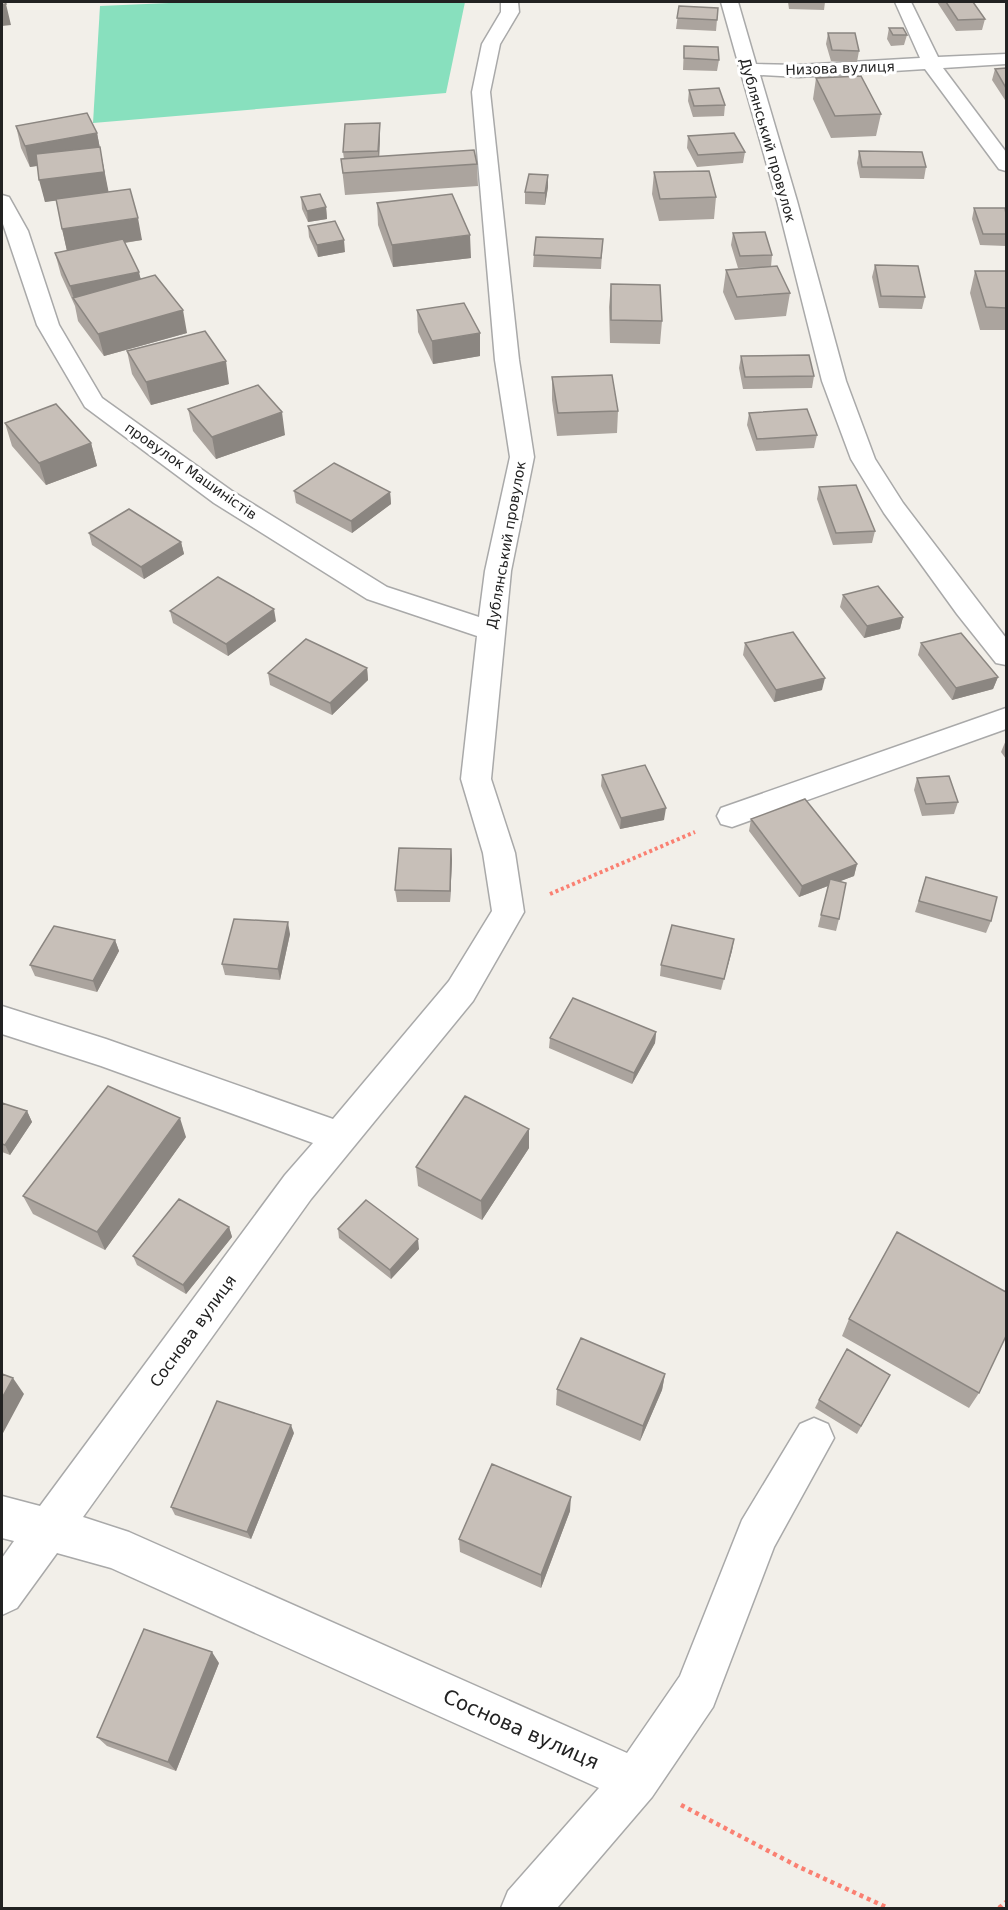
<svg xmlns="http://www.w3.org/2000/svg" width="1008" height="1910" font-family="'DejaVu Sans',sans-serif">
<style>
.pitch{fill:#88e0be}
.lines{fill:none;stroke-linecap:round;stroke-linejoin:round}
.street-casing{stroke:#a9a9a9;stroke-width:3}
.path-far1{stroke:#fa8072;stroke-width:4;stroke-dasharray:3 3;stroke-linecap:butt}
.path{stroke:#fa8072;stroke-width:4.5;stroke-dasharray:4 4;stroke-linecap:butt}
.street{fill:#fff;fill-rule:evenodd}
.wall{fill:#aba49e}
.shaded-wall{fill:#8b8681}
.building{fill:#c7bfb8;stroke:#8b8681;stroke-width:1.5}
.labels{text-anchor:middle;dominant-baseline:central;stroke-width:6;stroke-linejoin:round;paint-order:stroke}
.far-street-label{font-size:14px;fill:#222;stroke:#fff}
.street-label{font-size:16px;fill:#222;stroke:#fff}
.near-street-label{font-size:20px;fill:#222;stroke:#fff}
</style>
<rect width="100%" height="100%" fill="#f2efe9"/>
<path class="pitch" d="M192,2h273l-19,91 -353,30 7,-117z"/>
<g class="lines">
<g class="street-casing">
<path id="street" d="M501,2h17l1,10 -19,32 -10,48 29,268 15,97 -23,114 -20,208 24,74 9,59 -51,89 -162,198 -228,318 46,15 498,221 53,-77 62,-156 58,-96 14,-6 14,6 6,14 -60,109 -61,160 -61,90 -95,111h-56l7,-17 91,-103 -488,-220 -54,-15 -40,55 -15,7v-57l12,-17 -12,-3v-42l38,10 245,-331 28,-32 -212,-77 -99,-32v-28l104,33 227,80 116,-138 43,-70 -9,-58 -22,-74 16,-143 -110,-37 -153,-96 -129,-96 -48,-82 -35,-104v-26l7,2 19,34 31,94 43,73 130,93 155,96 92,30 6,-46 25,-114 -15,-97 -23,-268 10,-48 19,-32z
M721,2h17l18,62 43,1 121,-7 -25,-56h16l27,55 68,-3v10l-63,4 63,84v19l-7,-2 -74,-100 -126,8 -39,-2 37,126 49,180 29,78 28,44 103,135v27l-10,-2 -39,-49 -73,-101 -33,-54 -29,-78 -45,-180z
M1006,708v21l-274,98 -11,-3 -4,-8 4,-8z"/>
</g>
<path class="path-far1" d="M550,894l145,-62"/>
<path class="path" d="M681,1805l118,62 89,41
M999,1908l7,-6"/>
<use href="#street" class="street"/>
</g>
<path class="wall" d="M788,2h37l-1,8 -35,-1z
M937,2h36l12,17 -3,11 -26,1z
M679,6l39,2 -2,23 -40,-2z
M889,28l18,7 -3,10 -13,1 -4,-7z
M828,33l31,18 -2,11 -26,-1 -5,-17z
M684,46l35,14 -2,11 -34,-1z
M1006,68v32h-1l-13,-20 3,-11z
M816,78l65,36 -5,22 -45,2 -18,-39z
M689,90l36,15 -1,11 -31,1 -5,-16z
M380,123v12l-1,21 98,8 1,22 -133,9 -4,-36h3l-1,-7z
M16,126l81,7 11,59 34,48 -17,3 16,36 46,54 -83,23 -26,-35 -3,-15 -14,-31 -6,-22 12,-2 -11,-51 -11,2 -7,-36 -8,1 -9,-19z
M688,136l57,16 -2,11 -46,4 -10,-19z
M859,151l67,16 -2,12 -64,-1 -3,-15z
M654,172l62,25 -2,22 -55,2 -7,-27z
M548,175v12l-3,18 -20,-1v-12z
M301,197l25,10 1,12 -19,3 -6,-13z
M377,203l94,55 -78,9 -15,-42z
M974,208l32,6v32l-26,-1 -8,-26z
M308,226l37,26 -27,5 -9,-20z
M733,233l39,22 -1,12 19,26 -4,23 -51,4 -12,-28 3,-22 41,-3 -29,1 -7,-23z
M603,239l-2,30 -68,-2 1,-12z
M875,265l50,32 -3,12 -43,-1 -7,-31z
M975,271h31v59h-26l-10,-37z
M611,284l51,37 -2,23 -50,-1 -1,-36z
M417,310l63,46 -47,8 -15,-32z
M127,351l102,33 -78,21 -19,-31z
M741,356l73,20 -2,12 -69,1 -4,-21z
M552,377l66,34 -1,22 -60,3 -5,-36z
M188,409l97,26 -69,24 -23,-28z
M749,413l68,22 -3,13 -58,3 -9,-26z
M5,423l86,20 6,23 -51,19 -34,-39z
M819,487l56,44 -3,12 -39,2 -16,-46z
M294,491l96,1 1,12 -39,29 -56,-30z
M89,533l92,9 3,12 -40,25 -52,-34z
M843,595l60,22 -3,12 -36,9 -24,-31z
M170,611l106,10 -48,35 -55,-33z
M745,643l77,47 -48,12 -31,-47z
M921,643l77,34 -5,12 -41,11 -34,-45z
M367,668l1,12 -36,35 -62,-30 -2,-12z
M1006,740v19l-5,-7z
M602,775l62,45 -44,9 -19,-43z
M917,778l41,24 -4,12 -32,2 -8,-26z
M751,819l106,45 -3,12 -14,5 -1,38 -3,12 -18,-4 10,-41 -29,11 -50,-66z
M451,849l1,11 -2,42h-53l-2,-12z
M926,877l65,44 -5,12 -71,-21z
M290,934l-10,46 -55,-5 -3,-11z
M734,939l-13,51 -61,-14 1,-11z
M115,940l4,11 -22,41 -62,-16 -5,-11z
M656,1032l-1,11 -23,41 -83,-36 1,-10z
M2,1103l25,8 5,11 -22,33 -8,-3z
M186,1137l-81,113 -72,-36 -10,-18z
M529,1148l-47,72 -64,-34 -2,-19z
M229,1227l3,10 -46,57 -49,-29 -4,-9z
M338,1229l81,20 -28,30 -52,-41z
M849,1319l130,74 -10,15 -127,-72z
M665,1374l-3,16 -22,51 -84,-36 1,-16z
M890,1375l-33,59 -42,-26 4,-8z
M294,1433l-43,106 -76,-24 -4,-8z
M570,1511l-29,77 -81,-36 -1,-13z
M219,1663l-43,108 -69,-25 -10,-9z"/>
<path class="shaded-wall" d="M6,4l5,21 -9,1v-21z
M380,123v12l-1,28 -1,-12z
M97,133l12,61 -64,8 -6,-22 62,-26 -71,13 -5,-21z
M548,175v12l-3,18v-12z
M326,207l1,12 -19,3 -1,-11z
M138,218l4,22 -75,11 -5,-22z
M470,235l1,23 -78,9 -1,-22z
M344,240l1,12 -27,5 -1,-12z
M139,272l5,22 -70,5 -4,-13z
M183,310l4,23 -83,23 -6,-22z
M480,333v23l-47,8 -1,-23z
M226,361l3,23 -78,21 -5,-23z
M282,412l3,23 -69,24 -4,-22z
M91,443l6,23 -51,19 -7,-22z
M390,492l1,12 -39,29 -1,-12z
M181,542l3,12 -40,25 -3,-12z
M274,609l2,12 -48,35 -2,-12z
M903,617l-3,12 -36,9 3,-12z
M367,668l1,12 -36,35 -2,-12z
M998,677l-5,12 -41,11 4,-12z
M825,678l-3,12 -48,12 2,-12z
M666,808l-2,12 -44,9 1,-11z
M451,849l1,11 -2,42v-11z
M857,864l-3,12 -55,21 3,-11z
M288,922l2,12 -10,46 -2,-11z
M734,939l-2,12 -11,39 3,-11z
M115,940l4,11 -22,41 -4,-11z
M656,1032l-1,11 -23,41 2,-11z
M27,1111l5,11 -22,33 -5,-10z
M180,1118l6,19 -81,113 -8,-18z
M529,1129v19l-47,72 -1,-19z
M229,1227l3,10 -46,57 -3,-9z
M418,1239l1,10 -28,30 -1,-9z
M665,1374l-3,16 -22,51 3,-15z
M13,1378l11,16 -22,41v-37z
M291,1425l3,8 -43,106 -4,-7z
M571,1497l-1,14 -29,77v-13z
M212,1652l7,11 -43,108 -8,-9z"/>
<path class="building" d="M2,2h3l1,2 -4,1z
M946,2h27l12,17 -27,1z
M679,6l39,2 -1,12 -40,-2z
M889,28h14l4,7h-14z
M828,33h27l4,18 -27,-1z
M684,46l34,1 1,13 -35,-2z
M1006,68v20l-11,-19z
M861,76l20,38 -46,2 -19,-38z
M719,88l6,17 -31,1 -5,-16z
M87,113l10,20 -72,13 -9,-20z
M380,123l-2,28 -35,1 2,-28z
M734,133l11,19 -47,3 -10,-19z
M100,147l4,25 -65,8 -3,-26z
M474,150l3,14 -134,9 -2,-14z
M859,151l63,1 4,15h-64z
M709,171l7,26 -56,2 -6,-27z
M529,174l19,1 -3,18 -20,-1z
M130,189l8,29 -76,11 -6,-30z
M320,194l6,13 -19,4 -6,-14z
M452,194l18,41 -78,10 -15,-42z
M974,208h31l1,6v20h-23z
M335,221l9,19 -27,5 -9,-19z
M765,232l7,23 -32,1 -7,-23z
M536,237l67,2 -2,19 -67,-3z
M123,239l16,33 -69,14 -15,-33z
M875,265l43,1 7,31 -44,-1z
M777,266l13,27 -53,4 -11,-27z
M975,271h31v37l-20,-1z
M155,275l28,35 -85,24 -25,-36z
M611,284l49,1 2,36 -51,-1z
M464,303l16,30 -48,8 -15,-31z
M205,331l21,30 -80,21 -19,-31z
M809,355l5,21 -69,1 -4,-21z
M612,375l6,36 -60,2 -6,-36z
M258,385l24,27 -70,25 -24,-28z
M56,404l35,39 -52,20 -34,-40z
M807,409l10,26 -60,4 -8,-26z
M334,463l56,29 -39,29 -57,-30z
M856,485l19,46 -39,2 -17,-46z
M129,509l52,33 -40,25 -52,-34z
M218,577l56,32 -48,35 -56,-33z
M878,586l25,31 -36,9 -24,-31z
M793,632l32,46 -49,12 -31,-47z
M961,633l37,44 -42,11 -35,-45z
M306,639l61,29 -37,35 -62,-30z
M645,765l21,43 -45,10 -19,-43z
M949,776l9,26 -32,2 -9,-26z
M805,799l52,65 -55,22 -51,-67z
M399,848l52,1 -1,42 -55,-1z
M926,877l71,20 -6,24 -72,-20z
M830,879l16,4 -7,36 -18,-4z
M234,919l54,3 -10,47 -56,-5z
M672,925l62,14 -10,40 -63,-14z
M54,926l61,14 -22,41 -63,-16z
M573,998l83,34 -22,41 -84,-35z
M108,1086l72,32 -83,114 -74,-36z
M465,1096l64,33 -48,72 -65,-34z
M2,1103l25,8 -22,34 -3,-1z
M179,1199l50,28 -46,58 -50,-29z
M366,1200l52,39 -28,31 -52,-41z
M897,1232l109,60v44l-27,57 -130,-74z
M581,1338l84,36 -22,52 -86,-37z
M847,1349l43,26 -29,51 -42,-26z
M2,1374l11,4 -11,20z
M217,1401l74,24 -44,107 -76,-25z
M492,1464l79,33 -30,78 -82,-36z
M144,1629l68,23 -44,110 -71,-25z"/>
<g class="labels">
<g class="far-street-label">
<text transform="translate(840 68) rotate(-2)">Низова вулиця</text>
<text transform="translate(768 140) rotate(74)">Дублянський провулок</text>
<text transform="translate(191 471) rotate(35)">провулок Машиністів</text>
<text transform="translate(506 545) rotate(-80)">Дублянський провулок</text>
</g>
<g class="street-label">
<text transform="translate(193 1331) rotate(-54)">Соснова вулиця</text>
</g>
<g class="near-street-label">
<text transform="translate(521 1729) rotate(24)">Соснова вулиця</text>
</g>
</g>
<rect width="1008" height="1910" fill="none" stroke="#222222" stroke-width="6"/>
</svg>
